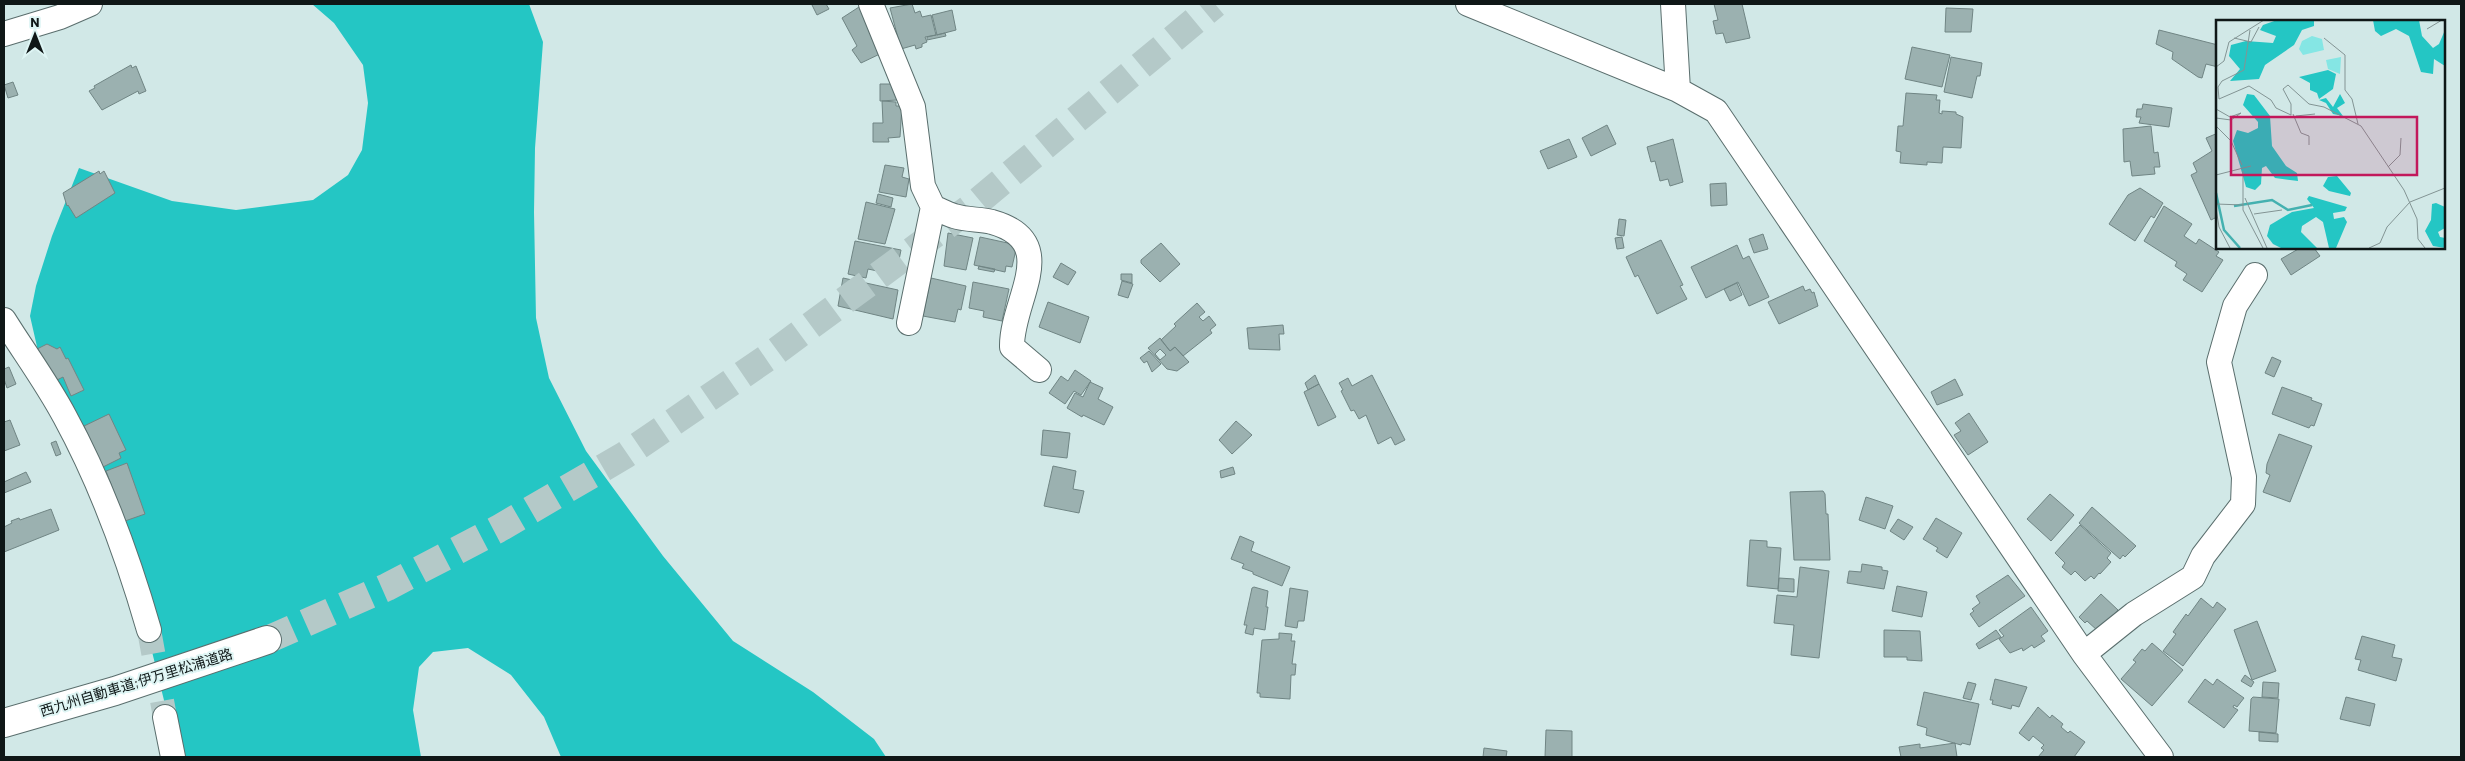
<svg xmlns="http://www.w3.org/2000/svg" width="2465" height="761" font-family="Barlow,'Noto Sans JP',sans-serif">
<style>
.forest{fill:#24c6c4}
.building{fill:#9bb1b0;stroke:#708584;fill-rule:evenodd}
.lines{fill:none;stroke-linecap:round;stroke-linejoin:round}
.minor-tunnel{stroke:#b4c9c8;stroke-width:24;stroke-dasharray:24 12;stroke-linecap:butt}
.highway-tunnel{stroke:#b4c9c8;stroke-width:28;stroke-dasharray:28 14;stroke-linecap:butt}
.minor-casing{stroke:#5a6e6d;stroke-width:26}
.highway-casing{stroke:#5a6e6d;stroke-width:30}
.minor{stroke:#fff;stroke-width:24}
.highway{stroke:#fff;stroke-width:28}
.labels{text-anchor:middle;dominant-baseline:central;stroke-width:4;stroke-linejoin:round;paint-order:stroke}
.street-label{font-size:14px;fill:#0f1717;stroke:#def5f4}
.inset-river{fill:none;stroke:#44b1b0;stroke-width:2.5}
.inset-road{fill:none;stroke:#839494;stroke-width:1}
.view{fill:#c2185b;fill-opacity:0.15;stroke:#c2185b;stroke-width:2.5}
.inset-edge{fill:none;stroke:#0f1717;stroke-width:2.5}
</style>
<rect width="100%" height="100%" fill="#d1e8e7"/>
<path class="forest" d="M312,4h217l14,38 -8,106 -1,64 2,106 13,60 37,73 77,105 70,85 80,51 61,47 12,18h-325l-17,-40 -33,-42 -43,-27 -35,4 -14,15 -6,43 8,47h-243l-38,-154 -102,-252 -8,-35 6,-30 16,-50 27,-68 93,33 64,9 77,-10 35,-25 14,-25 6,-47 -5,-38 -29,-42z"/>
<path class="building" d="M814,4h12l3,5 -12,6 -5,-10z
M912,4l3,9 5,-2 2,6 9,-2 5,20 -11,2 2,5 -5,2v3l-6,2 -1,-4 -14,4 -11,-41z
M1714,4h28l8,34 -24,5 -3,-10 -7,1 -3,-13 5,-1z
M859,7l25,45 -23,11 -9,-13 5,-4 -15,-28z
M1946,8l27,1 -2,23h-26z
M952,10l4,20 -19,5 -5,-20z
M2159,30l59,15v22l-12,-3 -4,14 -4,-1 -26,-18 1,-7 -17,-8z
M945,33l1,3 -19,4v-3z
M1912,47l38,8 -8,32 -37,-8z
M1951,57l31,6 -2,13h-3l-5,22 -28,-6z
M131,65l1,3 4,-2 10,25 -7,3 -1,-3 -36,19 -13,-19 6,-3 -1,-2z
M13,82l5,13 -10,3 -4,-13z
M880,84h16l1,16 -17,1z
M1906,93l31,2 -1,5h4l-1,13 3,1v-3l14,1v2l7,3 -2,31 -18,-1 -1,16 -15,-1v3l-27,-2 1,-11 -5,-1 2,-25h5z
M882,101l14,1v4h6l-2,31 -12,1 1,4h-16v-19h10z
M2143,104l29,4 -3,19 -30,-4 2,-6h-5l1,-8h5z
M1607,125l9,19 -25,12 -9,-18z
M2151,126l3,27 4,-1 2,15h-6l1,7 -23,2 -2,-15 -6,1 -1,-33z
M2218,133v89l-3,-4 -4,2 -20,-45 6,-3 -4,-9 19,-12 -6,-13z
M1569,139l8,18 -29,12 -8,-18z
M1673,139l10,43 -13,4 -2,-7 -8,2 -5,-20 -4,1 -4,-15z
M885,165l19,3 -2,9 7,2 -3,18 -27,-5z
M99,171l1,3 4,-3 11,22 -39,25 -8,-13 -1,1 -4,-13z
M1726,183l1,22 -16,1 -1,-22z
M2140,188l23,15 -9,15 -3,-2 -16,25 -26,-17 19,-29z
M878,194l15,4 -2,9 -15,-4z
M866,202l29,7 -10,35 -27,-5z
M2164,206l28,18 -8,12 12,8 3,-5 20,13 -3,4 7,4 -21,32 -19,-12 4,-6 -12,-8 2,-4 -33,-21z
M1619,219l7,1 -2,16 -7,-1z
M948,233l25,5 -7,32 -22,-4z
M1763,234l5,15 -14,4 -5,-14z
M980,237l37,8 -5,22 -6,-1 -1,6 -31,-7z
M1622,237l2,11 -7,1 -2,-11z
M1661,240l22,45 -3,1 7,13 -30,15 -19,-39 -3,2 -9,-20z
M855,241l46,9 -5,25 -28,-6 -2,9 -18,-4z
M1161,243l19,21 -20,18 -19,-19v-3z
M1737,245l6,14 6,-3 20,41 -20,9 -11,-24 -32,16 -15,-31z
M2300,248h14l6,8 -29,19 -10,-16z
M1061,263l15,9 -8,13 -15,-8z
M979,266l16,3 -1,3 -16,-3z
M1121,274h11v9l-11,-3z
M843,278l55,12 -5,29 -55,-13z
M931,278l35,8 -5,24 -3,-1 -3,13 -32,-6z
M1122,281l11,3 -5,14 -10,-3z
M973,282l36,7 -7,32 -19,-4 1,-6 -15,-3z
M1737,283l5,12 -12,6 -6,-12z
M1803,286l2,5 5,-2 2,4 2,-1 4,14 -39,18 -11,-22z
M1048,302l41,15 -9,26 -41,-16z
M1197,303l8,9 -6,5 4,4 6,-5 7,9 -6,5 2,3 -29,23 -8,-9 -5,4 -9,-11 15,-14 -2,-2z
M1283,325l1,9h-5l1,16 -31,-1 -2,-21z
M1160,338l10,13 5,-4 14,15 -12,9 -10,-2 -19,-21zM1160,349l6,6 -6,5 -5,-6z
M47,344l10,5 3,-2 6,12 2,-1 16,32 -13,6 -8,-19 -6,3 -20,-31z
M1149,351l12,13 -9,8 -5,-11 -3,2 -4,-5z
M2272,357l9,4 -7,16 -9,-4z
M9,367l7,17 -9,4 -3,-9v-10z
M1075,370l16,11 -10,14 -7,-4 -9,13 -16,-11 12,-17 7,5z
M1315,375l4,9 -11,6 -3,-7z
M1372,375l33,65 -10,5 -4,-8 -13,7 -12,-29 -7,4 -5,-9 -3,1 -10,-20 2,-1 -4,-7 9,-5 4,8z
M1955,379l8,16 -26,10 -6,-13z
M1090,382l13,6 -5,11 15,8 -9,18 -21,-10 -1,2 -15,-9 8,-15 8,4z
M1319,384l17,33 -18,9 -14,-34z
M2282,387l30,11 -1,2 11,4 -8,22 -3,-1 -2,3 -37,-14z
M1969,413l19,29 -20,13 -14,-20 7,-4 -6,-8z
M109,414l17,36 -7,3 2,5 -18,9 -19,-41z
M10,420l10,25 -16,6v-29z
M1236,421l16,14 -20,19 -13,-14z
M1043,430l27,3 -3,25 -26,-3z
M2279,434l33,12 -22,56 -27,-10 7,-17 -4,-2 1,-9z
M56,441l5,13 -5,2 -5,-13z
M127,463l18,51 -20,7 -19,-50z
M1053,466l23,5 -3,18 11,2 -5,22 -35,-7z
M1233,467l2,7 -14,4 -1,-7z
M26,472l5,10 -27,11v-11z
M1823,491l2,3 1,20h2l2,46h-36l-4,-68z
M2050,494l24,21 -23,26 -24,-22z
M1866,497l27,9 -8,23 -26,-9z
M2092,507l44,39 -11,11 -2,-2 -3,4 -41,-36z
M51,509l8,21 -55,22v-25l8,-4 -1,-2 8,-3 1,2z
M1936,518l26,15 -15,25 -11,-7 2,-3 -15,-9z
M1898,519l15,8 -9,13 -14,-9z
M2080,525l31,28 -4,5 4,4 -11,12 -1,-1 -5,6 -3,-3 -6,5 -10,-10 -4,4 -9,-8 3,-4 -10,-10z
M1240,536l14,6 -3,9 39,16 -8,19 -29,-12v-2l-11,-4 2,-4 -13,-5z
M1750,540l17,1v6l14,1 -3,41 -31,-3z
M1862,564l20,3v3l6,1 -4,18 -37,-6 2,-12 12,1z
M1800,567l29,4 -10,87 -28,-3 3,-30 -20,-2 3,-28 20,2z
M2008,575l17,21 -46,31 -9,-13 4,-3 -2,-2 8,-6 -4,-7z
M1779,578l15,1v13l-16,-1z
M1897,586l30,6 -5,25 -30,-6z
M1254,587l14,4 -2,16h2l-3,23 -11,-2 -1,7 -8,-2 2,-8h-3l8,-37z
M1290,588l18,3 -4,30h-6l-1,7 -12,-2z
M2101,594l17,16 -20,21 -11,-10 -2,2 -6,-6z
M2201,598l12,10 4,-6 9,7 -43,57 -20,-15 13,-17 -3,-2 13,-18 2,2z
M2031,607l17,24 -7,5 4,5 -11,7 -2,-3 -9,6 -1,-3 -12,5 -11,-14 5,-3 -5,-6z
M2257,621l19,50 -24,9 -18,-50z
M1884,630l36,1 2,30 -15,-1v-3h-23z
M1996,630l5,7 -22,12 -3,-5z
M1279,633l13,1 -1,7h4l-3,23h4l-1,11h-4l-1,24 -30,-2v-4h-3l5,-53 17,-1z
M2362,636l33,9 -3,12 10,2 -6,22 -38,-11 3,-10 -6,-1z
M2152,643l31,27 -31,36 -31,-27 15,-17 -3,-2 9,-11 3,2z
M2245,675l9,7 -3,5 -10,-6z
M1995,679l32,8 -8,20 -7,-2 -1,4 -19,-5 1,-4h-3z
M2205,679l8,6 4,-6 27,19 -7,9 -3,-2 -1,2 5,3 -14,18 -36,-26z
M1968,682l8,2 -5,16 -8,-2z
M2263,682l16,1 -1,15 -16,-1z
M1924,692l55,12 -9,41 -8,-2 -1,2 -35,-10 1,-7 -10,-3z
M2253,697l26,2 -3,34 -27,-2 2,-32z
M2346,697l29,7 -5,22 -30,-7z
M2038,707l12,11 2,-3 11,9 -2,3 7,6 2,-2 15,11 -11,15h-36l6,-7 -3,-2 3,-3 -11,-9 -4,5 -10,-8z
M1546,730l26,1v26h-27z
M2259,732l19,2v8l-19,-1z
M1955,743l2,14h-56l-2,-10 21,-3v4z
M1484,748l23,3 -1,6h-23z"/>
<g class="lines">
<path class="minor-tunnel" d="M149,630l16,87"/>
<path class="highway-tunnel" d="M267,640l120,-53 111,-58 127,-74 142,-97 203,-150 245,-204"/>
<g class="minor-casing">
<path id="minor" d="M871,4l42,103 10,79 10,21c7,3 14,7 21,9 12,4 26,3 38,6 71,20 19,78 20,125l27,23
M1468,4l210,86 38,21 368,543 77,103
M1673,4l5,86
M4,34l56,-17 30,-13
M4,320c20,32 43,63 61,97 36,66 63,140 84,213
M909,323l24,-116
M2084,654l50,-40 59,-37 10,-21 40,-52 1,-27 -25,-115 16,-56 20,-31
M165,717l8,40"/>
</g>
<g class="highway-casing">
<path id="highway" d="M4,723l111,-32 152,-51"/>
</g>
<use href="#minor" class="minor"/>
<use href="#highway" class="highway"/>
</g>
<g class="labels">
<g class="street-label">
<text transform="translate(136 682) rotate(-17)">西九州自動車道;伊万里松浦道路</text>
</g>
</g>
<g transform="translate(2216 20)">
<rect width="229" height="229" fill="#d1e8e7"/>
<path d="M96,16l10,3 2,11 -21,5 -4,-6 3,-8zM125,37l-1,17 -12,-5 -2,-9z" fill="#85e6e4"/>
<path d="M61,0h37v6l-12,4 -8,15 -29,20 -6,14 -29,2 10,-12 -11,-13 2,-11 15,-4 27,2 3,-7 -16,-6 3,-5zM157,0h46l3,16 11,12 6,-4 6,-14v36l-11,-7 -1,15 -12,-2 -12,-36 -13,-7 -15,7 -6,-5zM112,50l8,4 -3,15 -14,10 -2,-6 -7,-3v-7l-11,-6zM31,74l7,1 16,21 2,30 14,20 11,7 1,8 -23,-3 -9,-12 -4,2 -1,16 -6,6 -9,-3 -13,-46 4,-11 11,3 10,-5v-6l-15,-17zM124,74l5,9 -8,5 6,8 -10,-2 -7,-11 -7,-3 7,-2 7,9zM121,156l14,17 -1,3 -21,-5 -6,-5 5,-9zM93,176l38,11 -2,4 -12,2 1,6 10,-2 3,5 -11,26h-7l-6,-26 -7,-5 -14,9 -1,6 16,16h-36l-8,-4 -6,-8 3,-11 22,-13 22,-4 -7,-9zM220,183l9,4v21l-7,4 2,5 5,1v10l-12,-2 -8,-15 6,-11 1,-16z" fill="#24c6c4"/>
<path class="inset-river" d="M0,173l8,37 16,18M18,186l38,-6 16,10 24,-5"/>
<path class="inset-road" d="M211,9l15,-9M34,10l-6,40 -22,11 -4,6 1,12 30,-13 22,14 5,8 15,7v-11l-8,-15 5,-4 21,19 15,3 37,19 43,64 13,29 1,20 7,9M18,18l17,4 8,-15M108,18l21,17v35l7,9 6,25M0,47l8,-6 5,-19 35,-22M0,89l14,8 11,-4 -10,7 -15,-2M77,94l8,19 8,3v9M80,96l19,-2M0,106l15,15 11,24M172,147l12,-12 1,-17M27,151v39l20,38M0,155l35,-9M29,178l22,50M0,184l27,1M0,188l3,19 11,21M38,194l28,-4M153,228l11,-5 7,-16 23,-25 35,-14"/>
<path class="view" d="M15,97h186v58h-186z"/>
<rect width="229" height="229" class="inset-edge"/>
</g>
<rect width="2465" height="761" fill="none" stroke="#0f1717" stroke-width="10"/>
<g transform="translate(35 35)" stroke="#def5f4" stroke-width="4" paint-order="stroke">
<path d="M0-4L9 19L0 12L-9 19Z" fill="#0f1717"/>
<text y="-8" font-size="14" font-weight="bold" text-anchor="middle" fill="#0f1717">N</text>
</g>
</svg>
